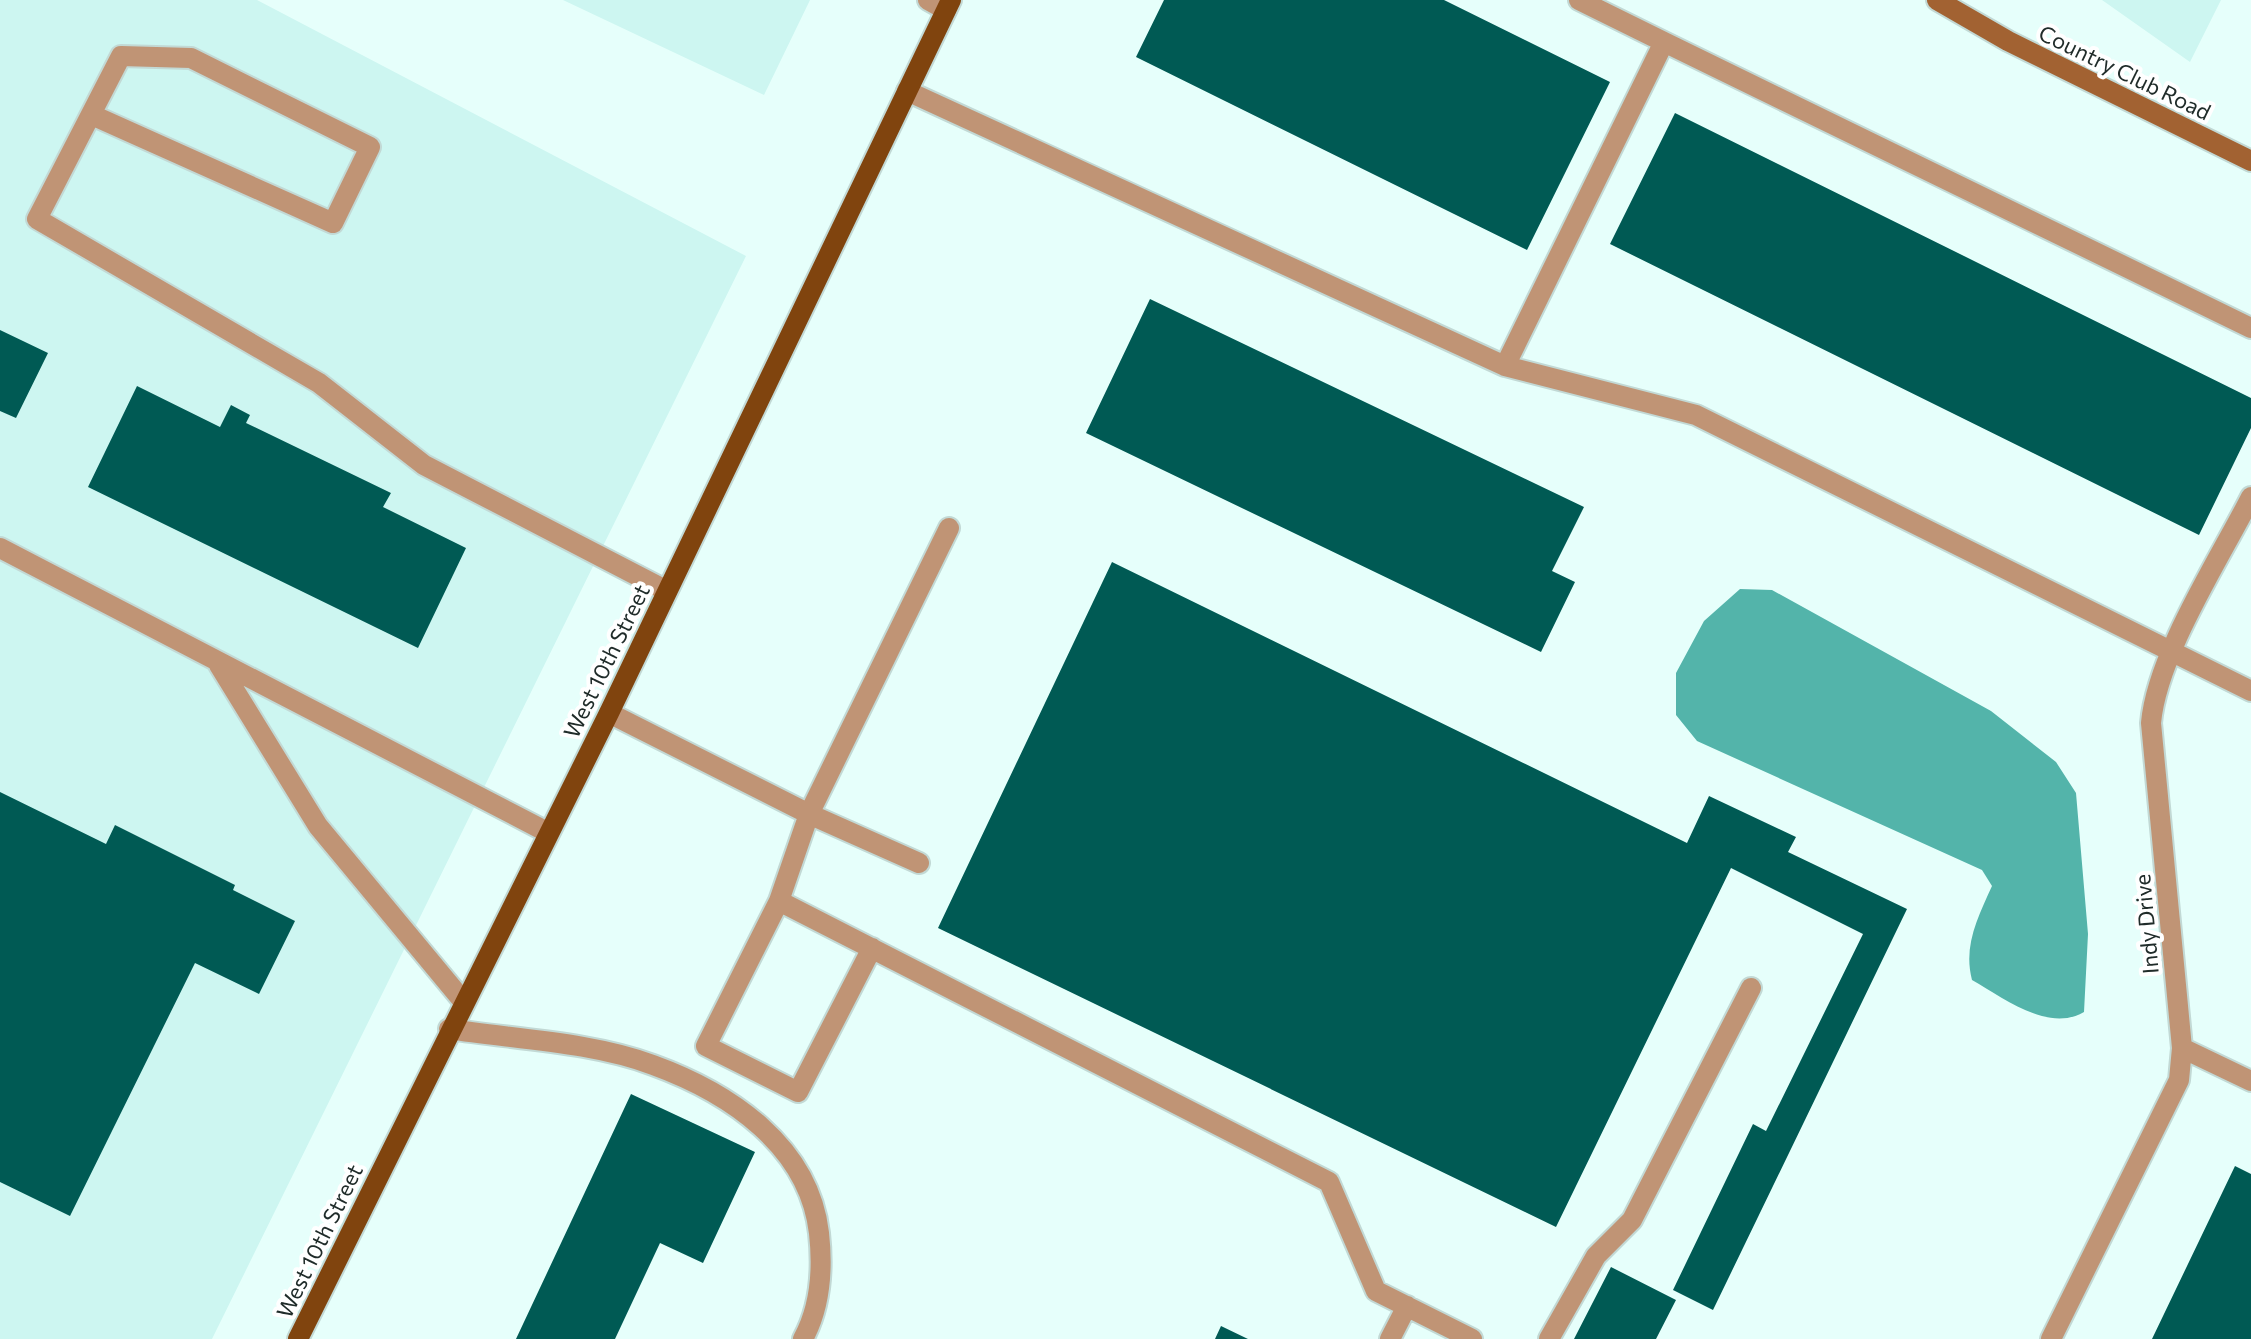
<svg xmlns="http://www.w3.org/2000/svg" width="2251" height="1339" font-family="Commissioner,sans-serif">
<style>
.built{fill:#cdf6f1}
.water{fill:#53b4aa}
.building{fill:#005a54}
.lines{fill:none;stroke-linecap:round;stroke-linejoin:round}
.service-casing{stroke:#c2d9d5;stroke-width:24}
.secondary-casing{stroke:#c2d9d5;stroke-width:24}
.primary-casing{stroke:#c2d9d5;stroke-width:24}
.service{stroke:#c09475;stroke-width:20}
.secondary{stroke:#a26232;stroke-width:20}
.primary{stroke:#80440e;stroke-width:20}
.labels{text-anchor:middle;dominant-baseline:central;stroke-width:8;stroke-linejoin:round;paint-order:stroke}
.street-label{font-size:22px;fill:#202c2a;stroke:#fff}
</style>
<rect width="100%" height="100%" fill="#e6fffb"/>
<path class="built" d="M0,0h257l489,256 -534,1083h-212z
M563,0h247l-46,95z
M2102,0h119l-31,62z"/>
<path class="water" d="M1740,589l32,1 219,121 65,51 20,31 12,141 -4,78c-36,21 -80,-14 -112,-32 -9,-34 6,-63 20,-94l-10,-16 -285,-129 -21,-26v-42l28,-52z"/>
<path class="building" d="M1164,0h280l166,82 -83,168 -391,-193z
M1675,113l576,285v30l-52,107 -589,-291z
M1150,299l434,208 -32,64 23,11 -34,70 -455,-219z
M0,330l48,23 -32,65 -16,-7z
M137,386l83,41 11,-22 19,10 -4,8 145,70 -8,14 83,41 -48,100 -330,-161z
M1112,562l575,281 22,-47 87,41 -8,15 119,57 -194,401 -40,-20 80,-166 13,7 97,-197 -132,-66 -175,359 -618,-299z
M0,792l106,52 9,-19 120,60 -2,5 62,31 -36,73 -64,-31 -125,253 -70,-34z
M631,1094l124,58 -52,111 -43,-20 -45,96h-99z
M2235,1166l16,8v165h-99z
M1611,1267l65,33 -20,39h-82z
M1221,1326l27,13h-33z"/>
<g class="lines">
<g class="service-casing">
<path id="service" d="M928,0l18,10
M1579,0l85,42
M907,91l598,275
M92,115l241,108 37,-76 -179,-89 -70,-2 -84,163 282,164 105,82 243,126
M2251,328l-587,-286 -159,324 191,49 555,276
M0,548l547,284
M219,665l99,161 145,175
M609,713l200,101 -30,87 550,281 47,109 96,48
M919,863l-110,-49 140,-286
M779,901l-73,145 92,46 74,-144
M449,1029c64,10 144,13 204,36 77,28 156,81 166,168 4,36 2,73 -16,106
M2182,1048l69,33
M1390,1339l17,-33
M1549,1339l47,-83 36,-36 119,-232
M2051,1339l128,-259 3,-32 -31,-325c6,-68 68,-163 100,-226"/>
</g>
<g class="secondary-casing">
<path id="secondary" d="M1937,0l71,41 243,120"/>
</g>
<g class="primary-casing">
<path id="primary" d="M298,1339l311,-626 342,-713"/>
</g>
<use href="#service" class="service"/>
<use href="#secondary" class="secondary"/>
<use href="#primary" class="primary"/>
</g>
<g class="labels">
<g class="street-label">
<text transform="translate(2125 72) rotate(26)">Country Club Road</text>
<text transform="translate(606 661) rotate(-64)">West 10th Street</text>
<text transform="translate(2146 924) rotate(-95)">Indy Drive</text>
<text transform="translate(319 1241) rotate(-64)">West 10th Street</text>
</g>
</g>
</svg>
